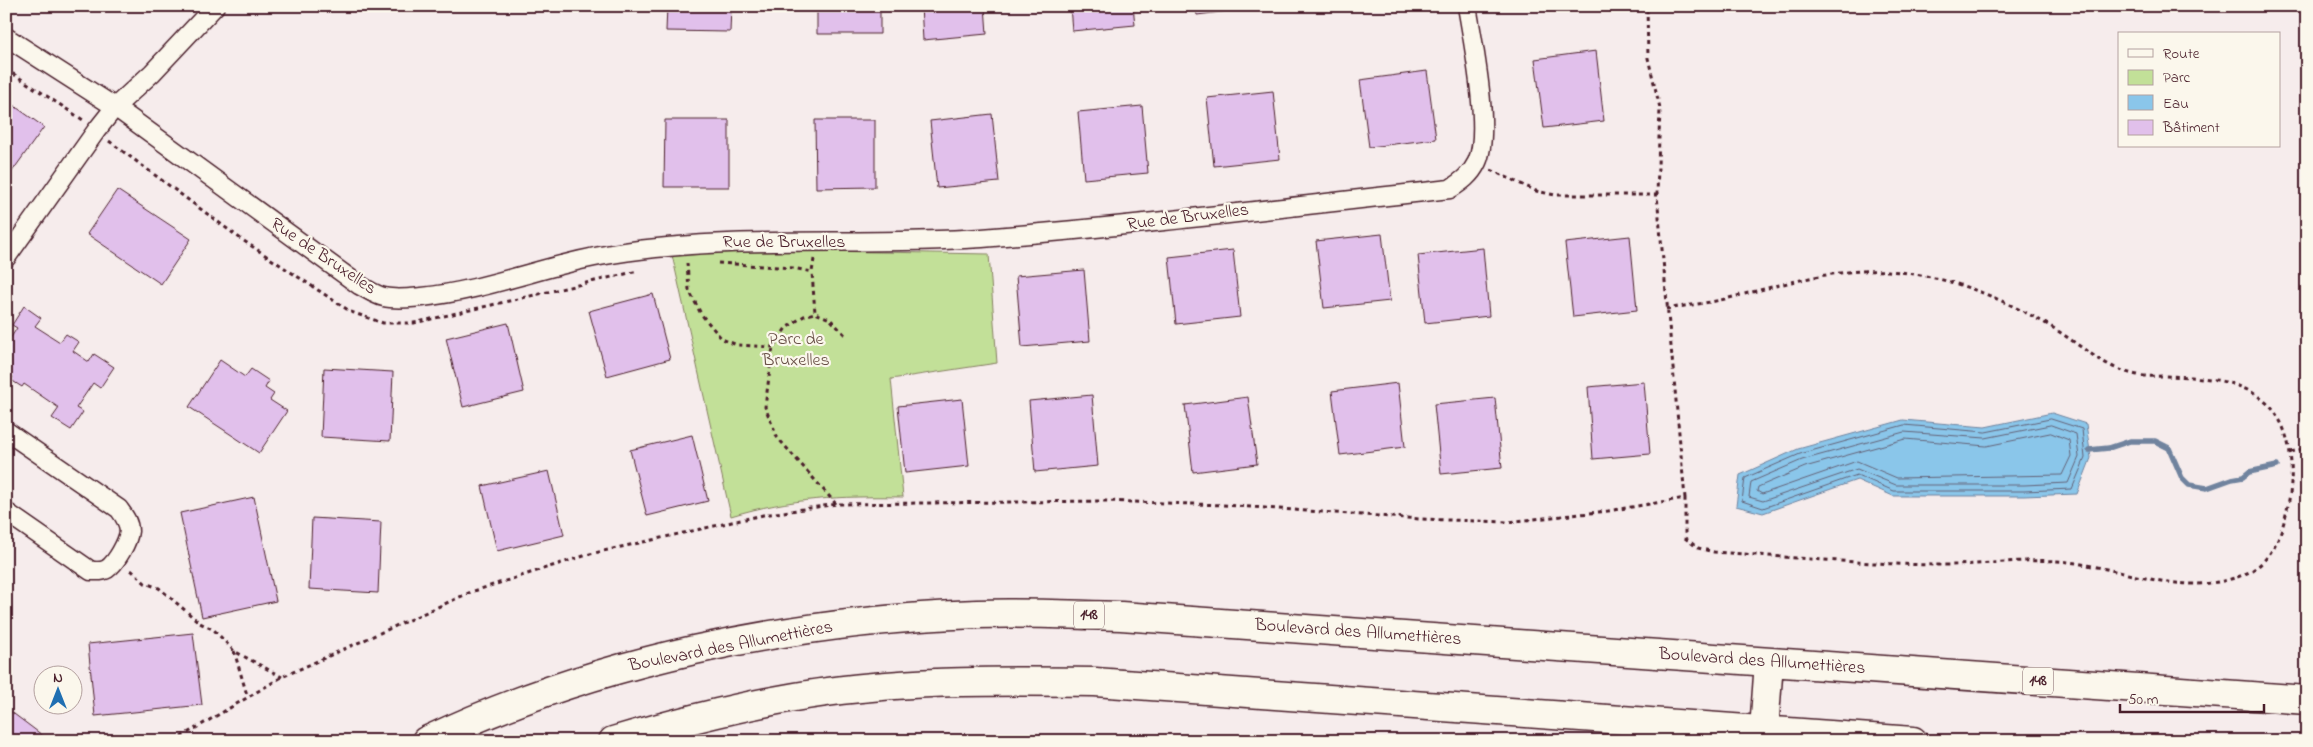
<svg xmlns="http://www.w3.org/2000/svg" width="2313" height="747" font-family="'Indie Flower',sans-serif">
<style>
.green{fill:#c2e098;stroke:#868062}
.water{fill:#8ac6ea;stroke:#70839e}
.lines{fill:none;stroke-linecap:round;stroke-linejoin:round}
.shore{stroke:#646277;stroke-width:1}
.stream{stroke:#70839e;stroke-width:5.5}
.building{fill:#e1c0eb;stroke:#4a1f2b}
.street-casing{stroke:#4a1f2b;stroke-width:21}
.highway-casing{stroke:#4a1f2b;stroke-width:31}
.path{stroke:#4a1f2b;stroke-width:3;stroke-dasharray:4 4;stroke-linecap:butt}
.street{stroke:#fbf7ec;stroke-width:18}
.highway{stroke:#fbf7ec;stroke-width:28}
.labels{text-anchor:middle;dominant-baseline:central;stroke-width:4.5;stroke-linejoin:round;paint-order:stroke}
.shield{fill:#fbf7ec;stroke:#7f6065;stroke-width:1}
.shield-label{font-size:16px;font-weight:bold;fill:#4a1f2b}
.street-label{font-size:18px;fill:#4a1f2b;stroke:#fbf7ec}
.park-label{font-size:18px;fill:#684f46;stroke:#fbf7ec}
</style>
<rect width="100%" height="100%" fill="#f6ecec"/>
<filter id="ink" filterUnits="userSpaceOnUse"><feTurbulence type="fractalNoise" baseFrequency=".02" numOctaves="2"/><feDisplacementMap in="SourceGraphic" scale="10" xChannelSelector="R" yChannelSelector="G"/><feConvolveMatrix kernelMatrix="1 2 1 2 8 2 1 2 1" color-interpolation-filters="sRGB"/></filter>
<g filter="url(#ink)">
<path class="green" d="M766,250l223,4 8,109 -106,16 12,118c-63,-1 -112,1 -172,19l-59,-261z"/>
<path class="water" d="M2052,413l34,11 5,34 -14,36 -53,2h-131l-36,-16 -94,33 -27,-7 4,-31 58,-26 105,-29 82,7z"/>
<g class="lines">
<path class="shore" d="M2051,419l31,10 3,29 -13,31 -48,2h-130l-37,-16 -94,33 -21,-7 3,-23 55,-24 104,-29 81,7z
M2051,425l25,9 3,23 -11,26 -44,2h-128l-39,-16 -94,32 -14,-4 2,-15 51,-22 102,-28 81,6z
M2051,433l18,7 2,16 -9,19 -165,3 -40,-17 -95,33 -5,-3 1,-4 47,-20 100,-28 81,7z"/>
<path class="stream" d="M2089,450l20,-2 21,-7h25l14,7 13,30 7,7 18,3 25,-9 11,-2 6,-5 28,-6"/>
</g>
<path class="building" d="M667,6h64l-1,26 -64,-1z
M817,6h63v28h-63z
M921,6h64l2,28 -64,6z
M1070,6h63l2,19 -63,6z
M1195,6h65l1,1 -64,8z
M1596,51l8,70 -60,7 -9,-69z
M1427,71l9,68 -67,8 -9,-67z
M1273,91l7,68 -66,7 -7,-68z
M6,100l38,27 -38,53z
M1142,106l6,67 -64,6 -6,-67z
M992,114l7,68 -62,6 -7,-67z
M665,120h64v67h-65z
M815,120h60v67l-59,1z
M117,190l74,49 -30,45 -74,-50z
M1382,234l8,67 -66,7 -8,-67z
M1630,236l7,74 -64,7 -8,-74z
M1483,248l6,68 -64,7 -7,-68z
M1233,250l7,67 -64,7 -7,-67z
M1084,270l6,71 -68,6 -6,-71z
M653,294l17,65 -63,17 -18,-65z
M24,306l17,12 -6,8 25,16 6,-8 13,8 -6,9 16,11 5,-8 20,13 -14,21 -7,-5 -17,25 7,4 -12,18 -19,-12 7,-10 -35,-24 -2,3 -11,-7 2,-3 -7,-5v-27l11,-17 -5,-3z
M508,323l16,69 -61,15 -17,-69z
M220,360l25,17 6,-8 18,12 -4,7 9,6 -4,6 17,11 -28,42 -70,-46z
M324,368l69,4 -3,69 -69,-4z
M1644,382l6,72 -57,5 -5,-72z
M1398,383l7,64 -65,8 -8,-64z
M1092,395l6,71 -63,6 -6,-71z
M1248,397l9,67 -64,8 -8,-67z
M1495,398l7,70 -61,6 -7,-70z
M962,399l7,67 -64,7 -7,-67z
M692,435l16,66 -61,15 -17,-66z
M549,471l15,64 -67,16 -15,-65z
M254,497l22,104 -74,16 -22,-104z
M312,518l69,4 -3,71 -69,-4z
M193,633l9,72 -107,11 -7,-72z
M6,708l44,33h-44z"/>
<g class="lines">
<g class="street-casing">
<path id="street" d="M6,37l109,70 244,178c8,4 16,10 25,12 12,3 26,1 38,0 61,-6 119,-30 178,-41 126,-23 254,-9 382,-18 156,-12 312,-32 468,-49 11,-7 21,-14 27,-27 14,-30 -4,-120 -10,-156
M6,258l90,-127 19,-24 37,-34 63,-67
M6,431l113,78c5,7 10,13 10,22 -1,11 -13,32 -22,38 -5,3 -10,2 -16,2l-85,-59"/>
</g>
<g class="highway-casing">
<path id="highway" d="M1764,730l5,-68
M426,741c170,-81 364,-120 551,-127 48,-2 96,1 144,2l1186,84
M613,741c71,-21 141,-39 214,-49 89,-12 179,-11 268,-10l818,59"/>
</g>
<path class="path" d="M6,69l77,51
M109,141l132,98 110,73 32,11h31l224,-52
M1491,170l45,21 19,4h102
M814,259l-2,13 3,41
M687,263l2,27 12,24 21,25 15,6 36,2
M718,263l75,5 19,4
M1666,309c22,-4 45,-6 67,-12 52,-13 101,-29 155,-26 60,4 115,27 167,58 27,17 50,40 83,46 8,2 18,1 27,1 34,1 71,2 98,24 27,21 31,63 27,94 -5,30 -14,67 -45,80 -63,27 -125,-9 -188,-13 -37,-2 -74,4 -110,4 -78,0 -156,-8 -233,-13l-16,-4 -13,-10v-40
M2291,452l16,-4
M836,504l-59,-67 -12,-30 8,-60 13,-19 18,-12 11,-3 15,6 16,17
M131,570l14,13 14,5 41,35 14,7 20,21 48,26
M234,651l13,44
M174,741l108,-64 189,-85 119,-38 173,-39 74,-11 267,-3 119,4 197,14 87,3 101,-11 77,-13 -28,-303 3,-87 -12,-50 -1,-52"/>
<use href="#street" class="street"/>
<use href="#highway" class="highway"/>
</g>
</g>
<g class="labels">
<g class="shield">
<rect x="1074" y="601.5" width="30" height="27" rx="4"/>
<rect x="2023" y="667.5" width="30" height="27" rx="4"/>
</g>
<g class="shield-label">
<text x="1089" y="615">148</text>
<text x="2038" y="681">148</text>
</g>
<g class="street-label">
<text transform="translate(1188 218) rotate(-7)">Rue de Bruxelles</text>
<text x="784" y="243">Rue de Bruxelles</text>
<text transform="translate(323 257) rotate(34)">Rue de Bruxelles</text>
<text transform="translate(1358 633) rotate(4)">Boulevard des Allumettières</text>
<text transform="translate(731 647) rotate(-11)">Boulevard des Allumettières</text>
<text transform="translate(1762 662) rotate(4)">Boulevard des Allumettières</text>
</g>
<g class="park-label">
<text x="796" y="340">Parc de<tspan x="796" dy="21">Bruxelles</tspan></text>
</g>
</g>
<rect width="2313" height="747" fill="none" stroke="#fbf7ec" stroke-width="25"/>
<rect x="12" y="12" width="2288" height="722" fill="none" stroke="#4a1f2b" stroke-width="2" filter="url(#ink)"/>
<rect x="2118" y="32" width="162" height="115" fill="#fbf7ec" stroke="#b4a19f"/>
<rect x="2128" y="49" width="25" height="8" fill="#fbf7ec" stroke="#b4a19f"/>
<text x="2163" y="58" font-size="15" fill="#4a1f2b">Route</text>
<rect x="2128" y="70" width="25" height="15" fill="#c2e098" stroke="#b4a19f"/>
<text x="2163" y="82" font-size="15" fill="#4a1f2b">Parc</text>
<rect x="2128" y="95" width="25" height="15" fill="#8ac6ea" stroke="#b4a19f"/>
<text x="2163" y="108" font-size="15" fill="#4a1f2b">Eau</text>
<rect x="2128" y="120" width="25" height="15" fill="#e1c0eb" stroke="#b4a19f"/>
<text x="2163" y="132" font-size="15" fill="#4a1f2b">Bâtiment</text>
<g transform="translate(58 690)"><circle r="24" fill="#fbf7ec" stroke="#b4a19f"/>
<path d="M0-4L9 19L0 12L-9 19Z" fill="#1f6fb2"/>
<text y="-8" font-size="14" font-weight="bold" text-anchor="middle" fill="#4a1f2b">N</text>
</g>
<path d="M2120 704v8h144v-8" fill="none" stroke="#4a1f2b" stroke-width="2.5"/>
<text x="2128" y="704" font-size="15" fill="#4a1f2b" stroke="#fbf7ec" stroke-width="4" paint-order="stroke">50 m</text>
</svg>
